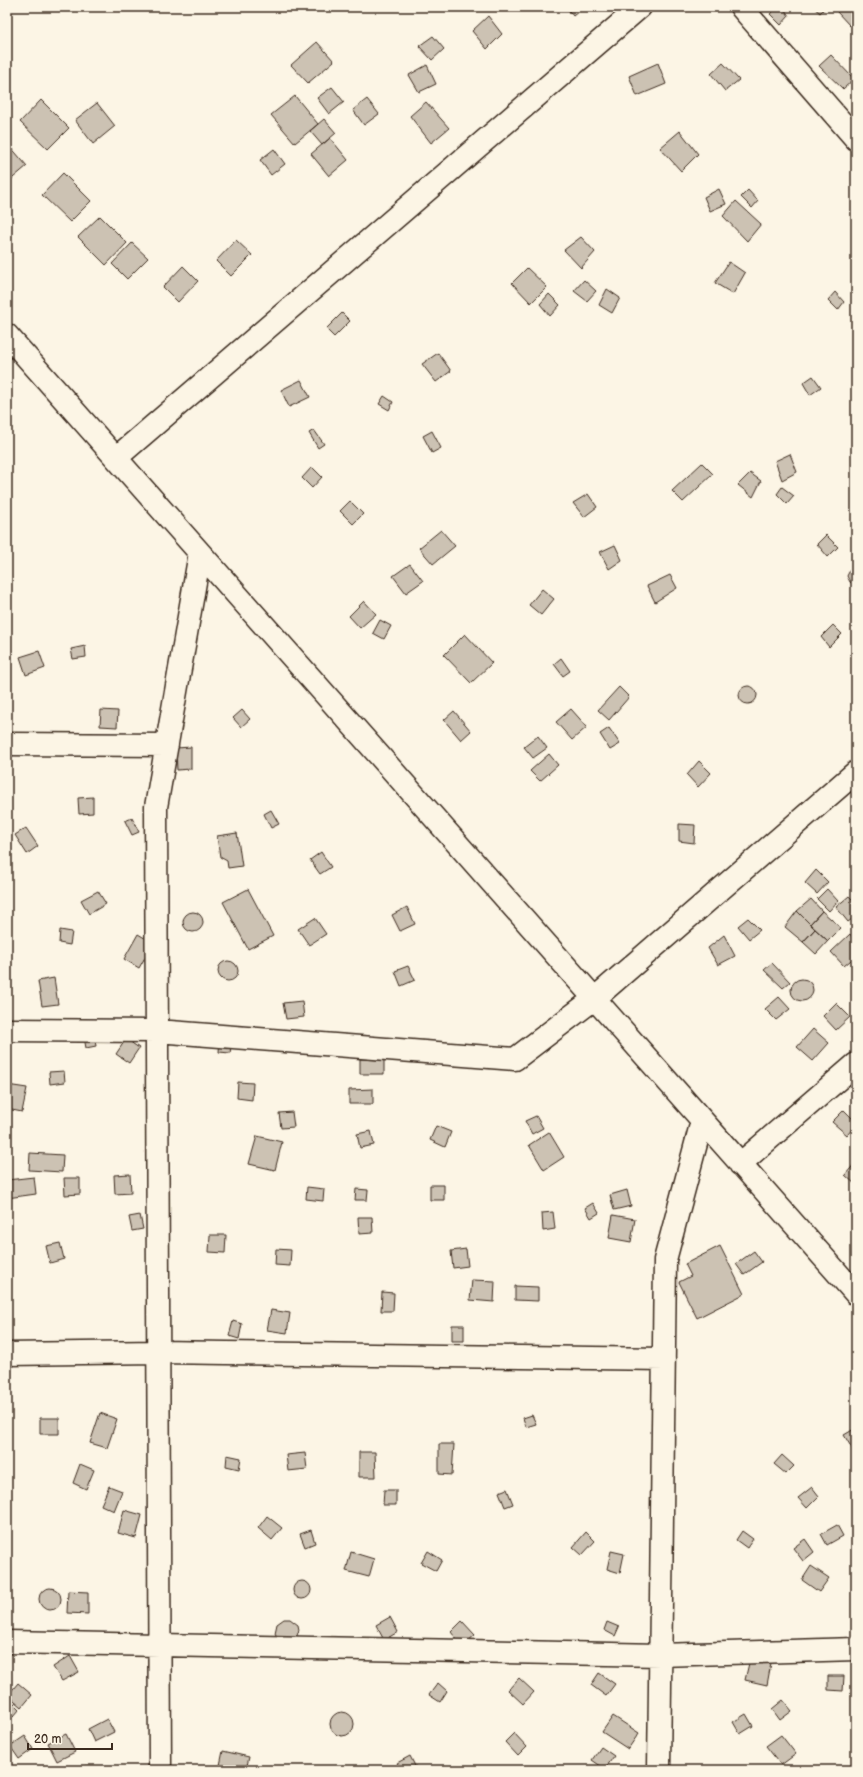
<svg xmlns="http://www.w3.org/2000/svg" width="863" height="1777" font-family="'Balsamiq Sans',sans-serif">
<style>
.building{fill:#ccc2b3;stroke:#3b2a1e}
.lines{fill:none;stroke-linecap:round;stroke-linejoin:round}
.minor-casing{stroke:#3b2a1e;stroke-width:25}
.minor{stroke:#fcf5e5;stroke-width:22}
</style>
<rect width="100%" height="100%" fill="#fcf5e5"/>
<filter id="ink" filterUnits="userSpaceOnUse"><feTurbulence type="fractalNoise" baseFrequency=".025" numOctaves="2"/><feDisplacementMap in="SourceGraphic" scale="8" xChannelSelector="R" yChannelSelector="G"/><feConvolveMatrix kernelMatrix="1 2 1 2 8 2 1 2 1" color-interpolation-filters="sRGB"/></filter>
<g filter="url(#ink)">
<path class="building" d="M566,7h18l-11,9z
M777,7h6l6,9 -8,9 -11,-11z
M813,7h13l-6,6z
M842,7h14v14l-6,5 -13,-14z
M488,16l14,18 -15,15 -15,-18z
M433,36l11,13 -12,11 -13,-14z
M317,42l17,19 -26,22 -17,-18z
M831,55l23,24 -11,10 -24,-23z
M658,63l8,21 -29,12 -8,-20z
M723,63l16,17 -14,11 -14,-17z
M427,65l9,19 -17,8 -10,-17z
M332,87l12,15 -15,12 -12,-16z
M295,96l23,28 -23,19 -24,-28z
M367,99l12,15 -15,11 -11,-15z
M41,100l28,28 -21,21 -28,-27z
M426,102l23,26 -18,15 -21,-27z
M97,103l18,23 -22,18 -18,-24z
M324,119l12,14 -14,12 -12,-14z
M680,131l18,23 -17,17 -21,-23z
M330,138l18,22 -19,16 -18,-22z
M9,145l18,21 -20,17v-36z
M274,149l11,15 -14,11 -11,-15z
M63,173l28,28 -21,21 -28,-27z
M719,189l7,15 -16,7 -6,-14z
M748,190l10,11 -6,7 -11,-11z
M736,201l25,23 -14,17 -24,-25z
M100,216l27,27 -21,22 -28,-28z
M581,237l14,15 -14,16 -17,-18z
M236,240l16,15 -21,21 -15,-15z
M132,243l16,15 -21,21 -15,-15z
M729,262l16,11 -12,21 -18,-11z
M183,266l15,15 -20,21 -15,-15z
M527,268l20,19 -16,16 -19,-20z
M584,280l12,11 -9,10 -13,-10z
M607,289l13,9 -8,15 -13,-8z
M835,292l9,10 -6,8 -10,-10z
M549,294l11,11 -10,11 -10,-12z
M342,313l8,8 -16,16 -8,-8z
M856,320v9l-4,-4z
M438,353l13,18 -15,11 -14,-18z
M813,376l8,11 -11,8 -7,-12z
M301,380l9,17 -21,10 -8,-17z
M384,396l9,6 -4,8 -10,-6z
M314,430l10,14 -6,4 -9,-15z
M432,431l9,17 -9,5 -9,-17z
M790,454l7,18 -15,8 -7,-19z
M702,463l11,11 -30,28 -11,-11z
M312,467l10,10 -10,11 -10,-10z
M750,473l11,8 -8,16 -15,-12z
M782,487l12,9 -7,8 -10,-10z
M588,494l9,13 -13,10 -11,-14z
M350,501l13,13 -10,10 -13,-13z
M441,530l14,16 -22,18 -14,-16z
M826,535l12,12 -10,10 -11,-13z
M615,545l7,15 -13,9 -9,-17z
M410,564l13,17 -17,12 -13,-17z
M856,566v20h-1l-5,-4 -3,-6 3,-6z
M670,575l7,13 -22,14 -8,-16z
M542,589l12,10 -13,16 -12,-10z
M364,601l12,13 -16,14 -11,-12z
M380,620l11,6 -7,13 -11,-6z
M833,625l9,9 -13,13 -8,-10z
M465,634l27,29 -21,20 -27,-28z
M85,646l1,11 -13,2 -2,-10z
M39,651l6,17 -19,7 -6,-18z
M561,658l9,13 -7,5 -9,-12z
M739 695a9 9 0 1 1 18 0a9 9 0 1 1-18 0Z
M619,687l10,10 -20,23 -11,-10z
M571,709l16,18 -15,13 -16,-18z
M101,710l17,1 -1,16 -17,-1z
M242,710l8,9 -9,8 -8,-9z
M454,711l17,20 -10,9 -17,-20z
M609,728l11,16 -10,6 -10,-16z
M538,736l9,12 -14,10 -9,-11z
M191,747v22l-14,1 -1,-22z
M549,754l9,11 -18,16 -10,-10z
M699,761l12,12 -13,14 -11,-12z
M93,797v16l-14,1 -1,-16z
M271,810l8,14 -8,4 -7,-14z
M132,818l7,14 -7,3 -7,-14z
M679,824l16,1 -1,18 -15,-2z
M26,828l12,18 -11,8 -12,-19z
M237,833l5,33 -14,2 -1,-7 -7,-4 -3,-21z
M321,852l10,15 -11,7 -10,-14z
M816,870l12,12 -11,12 -12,-11z
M248,889l25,47 -25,13 -25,-47z
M827,889l11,12 -9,10 -12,-12z
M98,891l8,13 -17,10 -8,-14z
M849,896l7,7v13l-8,6 -12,-15z
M811,899l11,12 -12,13 -13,-13z
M407,907l8,17 -15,7 -8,-16z
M797,911l18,18 -12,13 -18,-15z
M822,911l19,17 -13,13 -18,-17z
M183 922a10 10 0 1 1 20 0a10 10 0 1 1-20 0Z
M315,918l11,16 -17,11 -11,-16z
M748,918l12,12 -11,9 -11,-13z
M815,929l13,12 -12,13 -13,-12z
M60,930l12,2 -2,13 -11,-2z
M138,934l15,9 -14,25 -15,-9z
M850,934l6,8v14l-12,10 -13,-14z
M724,935l11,21 -17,9 -10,-17z
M218 971a10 10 0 1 1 20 0a10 10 0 1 1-20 0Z
M772,963l18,19 -7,6 -19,-18z
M408,966l7,14 -14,6 -6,-15z
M54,978l4,26 -16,2 -4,-25z
M791 990a11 11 0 1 1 22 0a11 11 0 1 1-22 0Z
M779,997l11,12 -14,11 -11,-11z
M302,1001l2,16 -18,2 -3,-16z
M836,1003l14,14 -14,13 -13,-14z
M813,1029l16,14 -16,18 -16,-14z
M93,1031l3,15 -10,2 -3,-16z
M126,1039l13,9 -10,15 -13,-9z
M220,1040l12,1 -2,12 -11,-1z
M360,1059l24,1v14h-24z
M64,1071l1,11 -15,2 -1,-12z
M238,1082l15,1 -1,17 -15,-2z
M7,1085l20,3 -5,24 -15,-3z
M373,1089v15h-24v-14z
M844,1110l12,12v3l-9,10 -15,-13z
M292,1112l2,15 -13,1 -2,-15z
M536,1116l7,12 -11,6 -7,-13z
M436,1126l15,6 -6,15 -15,-7z
M371,1131l3,14 -14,3 -3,-14z
M549,1132l15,25 -20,13 -15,-25z
M257,1136l25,6 -7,28 -26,-6z
M30,1153l33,2 -1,17 -33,-2z
M856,1162v23l-11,-10z
M130,1174l1,19 -16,1 -1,-19z
M34,1177l2,17 -29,4v-18z
M64,1178h16v16l-15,1z
M430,1185h14v15h-14z
M307,1187l17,2 -1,12 -17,-2z
M356,1189l12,1 -1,10h-12z
M627,1190l4,16 -17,4 -4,-15z
M593,1203l6,10 -8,5 -6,-10z
M553,1212l2,17 -12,2 -1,-18z
M140,1215l3,14 -11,2 -3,-14z
M613,1215l22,4 -4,23 -22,-4z
M358,1217h14l1,16 -14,1z
M210,1235h16l-1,18 -16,-1z
M60,1243l4,16 -14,4 -4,-17z
M720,1246l24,48 -47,24 -18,-36 12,-6 -6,-12z
M276,1249l15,1 -1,16 -15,-1z
M466,1249l2,17 -15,2 -2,-17z
M754,1251l8,11 -18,13 -8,-11z
M472,1280l23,1 -1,21 -24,-2z
M515,1286l23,1v14l-23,-1z
M382,1292l12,1 -1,18h-12z
M271,1310l19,3 -3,20 -20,-3z
M233,1321l9,3 -3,15 -10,-3z
M452,1325h12v16h-12z
M100,1413l17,6 -10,29 -17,-5z
M532,1415l4,9 -10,3 -3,-9z
M40,1418h19v16h-19z
M856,1428v27l-12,-20z
M439,1444h15l-2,31 -13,-1z
M359,1452h16l1,25h-17z
M305,1453l2,16 -19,2 -2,-16z
M227,1455l14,3 -2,11 -13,-3z
M782,1455l12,11 -8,8 -12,-10z
M80,1464l14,6 -8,19 -13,-6z
M109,1486l13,5 -8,20 -13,-6z
M812,1487l7,9 -12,12 -9,-10z
M507,1489l6,15 -8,3 -6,-15z
M384,1490h12v15h-13z
M124,1510l18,5 -6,23 -18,-5z
M267,1516l15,12 -10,12 -14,-12z
M837,1525l6,11 -16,9 -6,-11z
M311,1530l4,13 -10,4 -5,-13z
M742,1531l11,8 -6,9 -11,-8z
M586,1532l9,9 -13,14 -9,-8z
M805,1539l9,13 -11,9 -10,-13z
M428,1551l14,9 -6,11 -15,-8z
M611,1551l13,3 -4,19 -13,-4z
M351,1552l23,7 -5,18 -23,-6z
M811,1566l18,12 -10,14 -17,-12z
M293 1590a9 9 0 1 1 18 0a9 9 0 1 1-18 0Z
M39 1599a11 11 0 1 1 22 0a11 11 0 1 1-22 0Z
M68,1591l20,1v22l-21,-1z
M390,1617l8,15 -14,8 -8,-15z
M284,1619h6l8,6 1,5 -3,8 -19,-1 -2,-4 2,-9z
M462,1621l13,14 -13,11 -11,-14z
M607,1622l12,5 -4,9 -11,-6z
M70,1656l9,16 -17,9 -9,-14z
M750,1659l21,4 -4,22 -22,-5z
M599,1673l16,11 -9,12 -15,-11z
M828,1676h16l-1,15 -15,-1z
M519,1678l15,14 -11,12 -15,-14z
M18,1683l14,12 -10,12 -14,-12z
M438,1683l9,8 -7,11 -11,-7z
M8,1697l12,12 -7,8 -6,-6z
M783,1700l9,11 -12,9 -8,-11z
M330 1724a12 12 0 1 1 24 0a12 12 0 1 1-24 0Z
M746,1714l7,12 -13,8 -7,-12z
M613,1716l26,17 -11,16 -26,-17z
M107,1719l7,13 -20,10 -6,-13z
M514,1733l13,14 -9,9 -13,-14z
M66,1734l9,18 -18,9 -9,-18z
M781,1735l15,19 -15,11 -15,-19z
M25,1736l8,13 -14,10 -9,-13z
M601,1747l13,9 -9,13 -13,-9z
M223,1751l26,6 -3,13h-27z
M410,1756l7,14h-16l-4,-7z
M86,1766h4l6,4h-16z"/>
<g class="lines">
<g class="minor-casing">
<path id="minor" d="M741,7l115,132
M7,335l849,959
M116,458l524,-451
M7,744l160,1
M7,1030l150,1 358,28 79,-60 262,-227
M740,1164l116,-100
M7,1354l151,-2 506,7
M7,1642l653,13 196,-6
M160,1770l-4,-963 44,-254
M659,1770l6,-510 37,-139"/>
</g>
<use href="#minor" class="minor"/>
</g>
</g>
<rect width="863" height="1777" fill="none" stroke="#fcf5e5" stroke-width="24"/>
<rect x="12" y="12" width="839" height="1753" fill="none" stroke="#3b2a1e" stroke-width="1.5" filter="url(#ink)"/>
<path d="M28 1743v6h84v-6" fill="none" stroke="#3b2a1e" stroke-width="2"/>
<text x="34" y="1743" font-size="12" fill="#3b2a1e" stroke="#fcf5e5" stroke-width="3" paint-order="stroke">20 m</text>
</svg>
